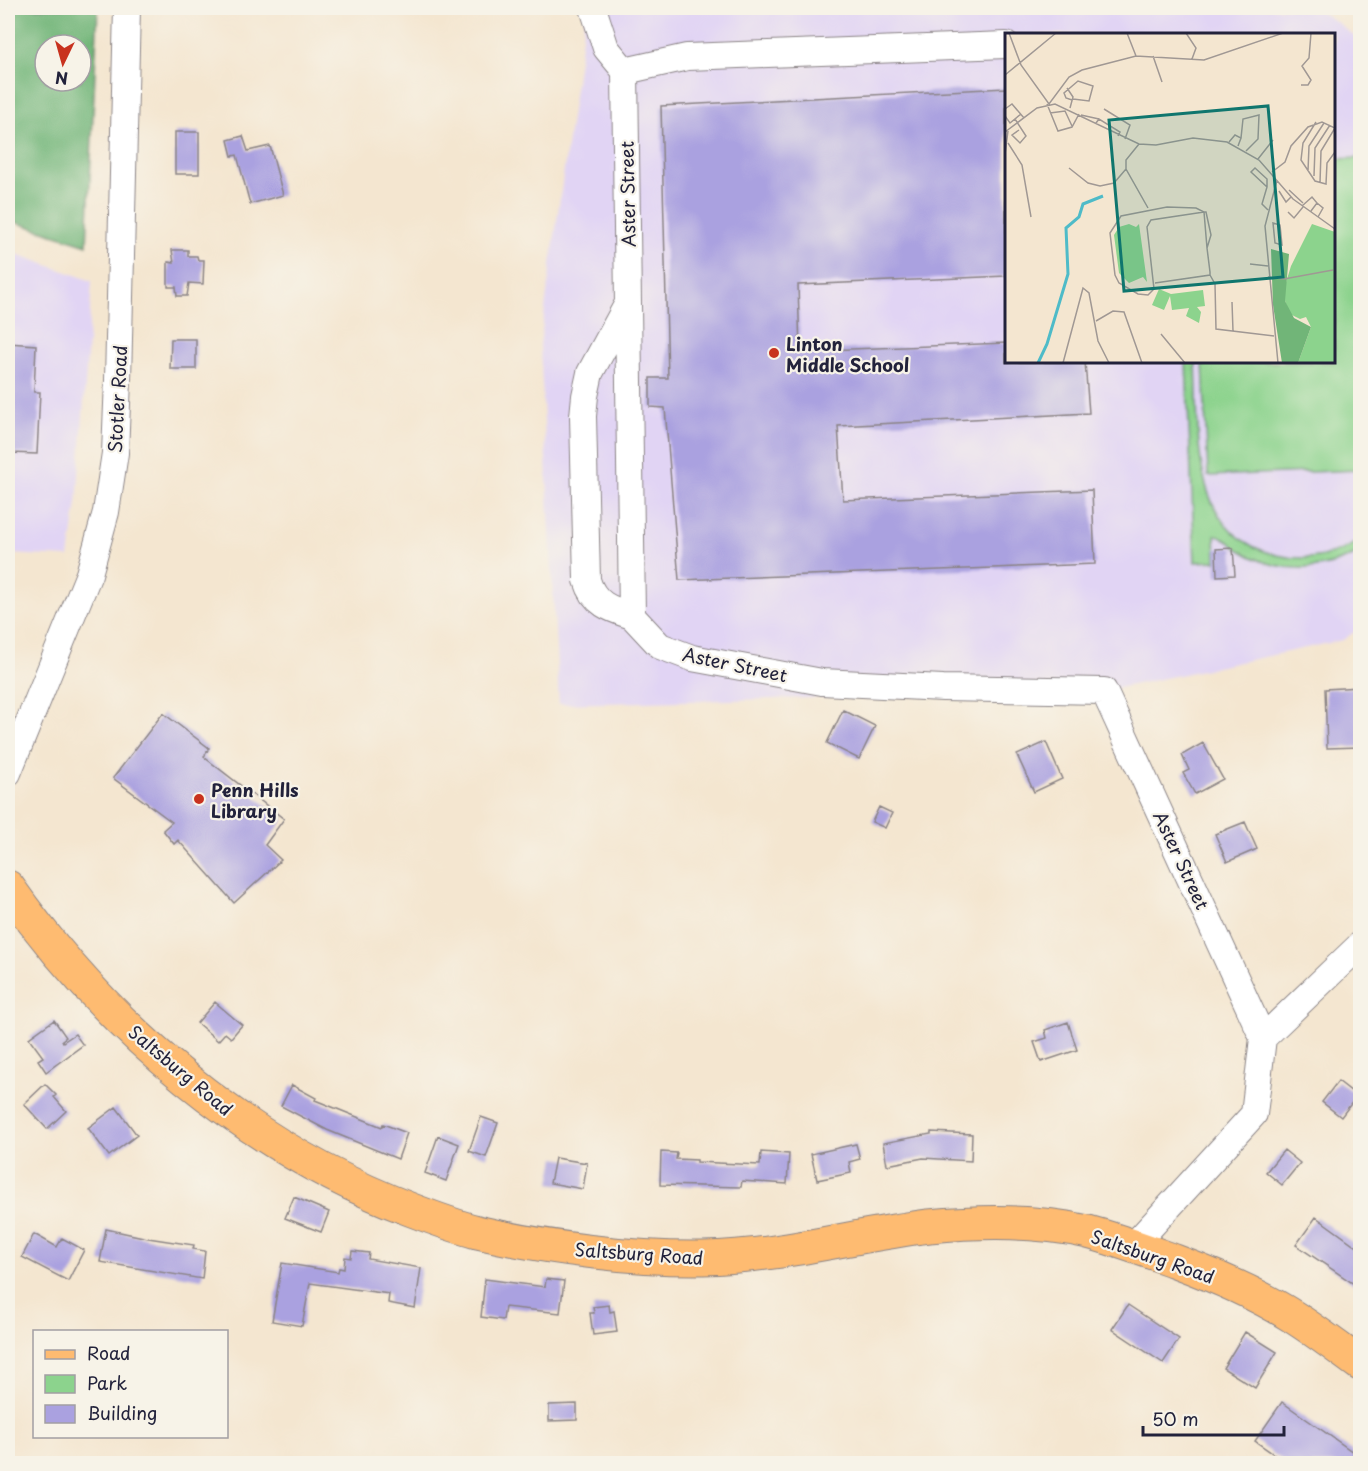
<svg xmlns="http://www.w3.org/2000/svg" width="1368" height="1471" font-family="'Playpen Sans',sans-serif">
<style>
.built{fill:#e1d4f4;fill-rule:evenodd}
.green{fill:#8cd38d;stroke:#577a64;stroke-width:1.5}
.forest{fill:#71b578;stroke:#4a6c5a;stroke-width:1.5;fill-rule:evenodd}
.building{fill:#aaa1e0}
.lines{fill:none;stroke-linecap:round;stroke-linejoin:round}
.minor-casing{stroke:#8b8486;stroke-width:28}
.major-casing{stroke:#8b8486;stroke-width:35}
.minor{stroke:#fff;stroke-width:26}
.major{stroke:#febb71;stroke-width:33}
.poi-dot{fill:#c8321e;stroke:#f7f3e8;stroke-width:2}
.labels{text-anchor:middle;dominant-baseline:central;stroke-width:4.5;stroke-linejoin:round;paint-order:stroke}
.street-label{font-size:18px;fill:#22223b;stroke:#f7f3e8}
.poi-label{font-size:18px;font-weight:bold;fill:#22223b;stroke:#f7f3e8;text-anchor:start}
.inset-river{fill:none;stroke:#4ebbc8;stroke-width:3}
.inset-road{fill:none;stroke:#a09894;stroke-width:1.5}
.view{fill:#0f766e;fill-opacity:0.15;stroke:#0f766e;stroke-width:3}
.inset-edge{fill:none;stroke:#22223b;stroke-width:3}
</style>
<rect width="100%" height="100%" fill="#f7f3e8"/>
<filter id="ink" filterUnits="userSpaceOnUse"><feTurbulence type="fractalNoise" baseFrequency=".0167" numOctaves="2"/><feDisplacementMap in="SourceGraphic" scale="12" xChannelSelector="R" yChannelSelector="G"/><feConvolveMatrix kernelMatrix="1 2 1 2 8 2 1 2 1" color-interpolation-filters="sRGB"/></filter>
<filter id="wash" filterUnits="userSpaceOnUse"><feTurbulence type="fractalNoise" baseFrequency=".008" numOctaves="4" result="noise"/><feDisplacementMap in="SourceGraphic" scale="24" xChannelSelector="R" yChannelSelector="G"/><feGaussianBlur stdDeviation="1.35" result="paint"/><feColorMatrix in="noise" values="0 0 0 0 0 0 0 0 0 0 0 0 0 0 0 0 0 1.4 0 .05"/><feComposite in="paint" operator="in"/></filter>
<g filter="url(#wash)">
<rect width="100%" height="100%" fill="#f4e6d0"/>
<path class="built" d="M586,8h728l24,15 22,18v587l-17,12 -239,51 -545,13 -19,-359zM1006,34h328v328h-328z
M8,251l84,30 -15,222 -8,54 -58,-3 -3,-31z"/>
<path class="green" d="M1360,158v312l-152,6 -5,-114h131v-203z
M1186,362h10c4,71 -10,171 81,193 29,7 59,2 83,-15v12c-39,22 -84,22 -122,-3 -8,-5 -14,-14 -23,-14l1,26 -21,1z"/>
<path class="forest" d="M8,8h90l-11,237 -79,-25zM45,45h36v36h-36z"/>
<g id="blocks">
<path class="building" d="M1006,88v188l-208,9 2,66 206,-8v19h79l4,51 -251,13 5,74 249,-10 3,74 -416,16 -14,-172 -15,-1v-29h18l-7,-272z
M175,132h24v42h-24z
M243,136l5,15 22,-5 13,49 -33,9 -13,-49 -5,1 -4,-16z
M172,250h16v6h9l1,4h6l-1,24 -14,-1 -2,13h-10l-1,-9h-8v-25l6,1z
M171,339h25v30h-26z
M8,343l28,2 -2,47h6l-3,62 -27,-1 1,-47h-3z
M1233,548l2,27 -18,1 -1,-27z
M1360,687v60l-33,1 -2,-59z
M843,710l32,16 -16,33 -32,-16z
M163,713l46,35 -5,9 80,62 -19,26 16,15 -47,43 -56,-63 -4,4 -11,-14 9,-8 -59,-44z
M1046,742l16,37 -28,13 -17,-37z
M1203,743l20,36 -28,15 -12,-21 6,-3 -7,-15z
M879,807l13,6 -7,15 -13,-6z
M1245,822l12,27 -30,13 -12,-28z
M215,1002l27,23 -11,13 -6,-5 -7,8 -21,-18z
M54,1020l12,17 -4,3 1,2 12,-8 8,11 -37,27 -8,-12 5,-3 -14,-19z
M1068,1022l9,28 -36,12 -7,-20 13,-4 -2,-8z
M1338,1081l19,15 -16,21 -19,-15z
M45,1084l11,11 -2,2 12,14 -19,18 -23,-25z
M292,1085l24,13 -1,2 67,27 1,-3 24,9 -9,26 -71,-29 -46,-24z
M116,1107l21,28 -28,21 -21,-28z
M481,1117l17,6 -12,34 -17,-6z
M931,1132l41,2 -1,27 -48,-3 -36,7 -4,-22 48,-9z
M438,1136l21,8 -13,37 -21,-8z
M856,1144l4,15 -11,3 2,11 -34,7 -6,-26z
M1284,1150l16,13 -18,22 -16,-13z
M661,1152l16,1 -1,6 21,1v2l63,3 1,-13 28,2 -2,30 -45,-3 -1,6 -81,-2z
M555,1158l32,5 -4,26 -33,-6z
M294,1197l35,15 -8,20 -36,-14z
M1316,1217l44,32v39l-64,-43z
M106,1229l42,9 46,7 -1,4 12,2 -3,28 -102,-17z
M34,1234l23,13 5,-9 22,12 -16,31 -46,-24z
M352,1251l17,2 -1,6 53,9 -6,40 -27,-5 1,-9 -79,-11 -8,43 -30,-5 10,-58 56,9 1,-4 5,1 1,-12 6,1z
M485,1279l60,8 1,-8 18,2 -4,32 -55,-6 -2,13 -22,-3z
M609,1305l1,7 4,-1 3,21 -24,3 -3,-22h4l-1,-6z
M1128,1305l51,34 -16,24 -51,-34z
M1245,1332l32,20 -22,36 -32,-20z
M1282,1402l78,55v7h-72l-33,-23z
M577,1404v16l-28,1v-16z"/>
</g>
</g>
<g filter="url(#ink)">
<use href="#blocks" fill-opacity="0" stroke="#8b8486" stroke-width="1.5"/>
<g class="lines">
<g class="minor-casing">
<path id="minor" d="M593,8l13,40 19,23
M1006,45l-319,12 -62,14 7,545 28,30 32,12 130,24 121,6 161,3 159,347 -9,76 -121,132
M627,305l-37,68 -5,23 -2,20 4,164c7,24 23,29 45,36
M8,773l81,-199 17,-62 9,-59 3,-73 9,-372
M1263,1038l97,-93"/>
</g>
<g class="major-casing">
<path id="major" d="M8,887c100,142 240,261 404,323 21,8 43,16 65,22 69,16 155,27 226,26 77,-1 151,-23 226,-32 52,-5 108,-6 159,6 30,8 59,19 87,29 40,15 81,32 117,55 24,15 46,32 68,48"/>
</g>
<use href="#minor" class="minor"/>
<use href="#major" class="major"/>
</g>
</g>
<g class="poi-dot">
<circle cx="774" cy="353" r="6"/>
<circle cx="199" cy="799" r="6"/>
</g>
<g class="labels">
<g class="street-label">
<text transform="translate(627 194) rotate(-91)">Aster Street</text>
<text transform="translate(117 399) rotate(-87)">Stotler Road</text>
<text transform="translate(735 664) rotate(12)">Aster Street</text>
<text transform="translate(1182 860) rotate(65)">Aster Street</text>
<text transform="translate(181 1070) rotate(40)">Saltsburg Road</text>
<text transform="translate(639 1253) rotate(4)">Saltsburg Road</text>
<text transform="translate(1153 1256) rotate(19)">Saltsburg Road</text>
</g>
<g class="poi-label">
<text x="786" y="343">Linton<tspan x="786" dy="21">Middle School</tspan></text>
<text x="211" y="789">Penn Hills<tspan x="211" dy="21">Library</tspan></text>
</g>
</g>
<g transform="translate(1005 33)">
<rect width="330" height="330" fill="#f4e6d0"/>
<path d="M124,191l7,3 3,-3 8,58 -4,-5 -14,6 -10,-10 -5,-38 5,-8zM307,191l23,8v131h-37l13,-36 -5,-10 -6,2 -10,-5 -5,-13 -1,-12 7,-23zM154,256l12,5 32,-4 2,16 -8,1 4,5 -2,11 -13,-7 3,-8 -17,2 -2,-14 -6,14 -12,-5z" fill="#8cd38d"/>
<path d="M266,216l18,5 -4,47 9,17 17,9 -13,36h-16l-9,-58z" fill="#71b578"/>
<path class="inset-river" d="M33,330l9,-19 21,-70 -2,-46 13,-11 4,-13 20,-8"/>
<path class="inset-road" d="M4,0l12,32 28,39 20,-27 13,-7 54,-14 68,4 79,-27M122,0l9,23M181,0l10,15 -4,11M148,23l9,26M0,42l51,-42M296,52h7l3,-5 -9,-14 7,-8 2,-25M62,55l6,9 -3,11M67,67l-6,-2 -2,-5 14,-12 15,5 -4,15 -16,-2M42,71l11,27 14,-4 7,-13M0,76l7,-5 12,14M99,76l26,16 -5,14M45,80l15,-2 7,15M76,82l18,4M0,83l5,7 11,-9M10,86l11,17 -6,7 -8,-8 7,-5M311,89l-13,21 -2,17 14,21 11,3 1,-21 8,-11M91,90l3,-4 21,13 -2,4M0,99l32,-24 18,-4 84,40 17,1 37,-7 34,4 32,18 34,39 42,30M236,105l2,-19 16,-4 -1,24 -12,12M224,109l6,-7 6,3 -3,8M3,110l14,22 9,52M134,111l-13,16v9l22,39M0,121l3,-23M253,126l15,-19M64,135l19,15 12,3 14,-3 12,-14M303,138l1,-25 15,-23M267,139l13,-10 6,-16 17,-19 14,-5 13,6 -14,23 -1,32M309,143l1,-28 15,-23M272,147l-12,46 13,137M262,154v-8l-12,-11 -4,4 16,15 -5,17 6,6M284,157l14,13M274,158l7,11 5,-5M312,170l6,5 -5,9M297,173l10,-9 5,6 -6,8M283,179l6,6 9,-11M268,190l7,2 2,20 -7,-2zM245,231l18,2M205,242l5,9 1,45 58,7M263,244l16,2 49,-9M150,250l55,-8v-3l-3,-24 -3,-36 -8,-4 -29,-1 -46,9 -11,17 5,42 4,8 19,11 10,1 6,-6 -7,-62 4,-7 53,-8h2l5,23 -4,13M227,269l1,29M91,288l17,-10 11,1 18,51M156,301l24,29M58,330l20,-75 6,5 9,48 11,22"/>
<path class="view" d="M263,73l15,171 -159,14 -15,-171z"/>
<rect width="330" height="330" class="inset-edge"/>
</g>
<rect width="1368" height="1471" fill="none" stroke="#f7f3e8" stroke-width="30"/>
<rect x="33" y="1330" width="195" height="108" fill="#f7f3e8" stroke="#a29fa3" stroke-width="1.5"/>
<rect x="45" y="1350" width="30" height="9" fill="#febb71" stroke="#a29fa3" stroke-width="1.5"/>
<text x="87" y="1360" font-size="18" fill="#22223b">Road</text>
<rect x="45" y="1375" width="30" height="18" fill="#8cd38d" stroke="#a29fa3" stroke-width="1.5"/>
<text x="87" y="1390" font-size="18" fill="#22223b">Park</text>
<rect x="45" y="1405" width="30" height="18" fill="#aaa1e0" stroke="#a29fa3" stroke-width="1.5"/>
<text x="87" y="1420" font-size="18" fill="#22223b">Building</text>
<g transform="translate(63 63) rotate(185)"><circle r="28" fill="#f7f3e8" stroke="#a29fa3" stroke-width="1.5"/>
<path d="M0-4.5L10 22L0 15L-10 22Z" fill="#c8321e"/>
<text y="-9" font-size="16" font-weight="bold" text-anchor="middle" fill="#22223b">N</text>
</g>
<path d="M1143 1426v9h141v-9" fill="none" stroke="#22223b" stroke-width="3"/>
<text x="1152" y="1426" font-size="18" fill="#22223b" stroke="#f7f3e8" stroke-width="4.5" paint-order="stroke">50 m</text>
</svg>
